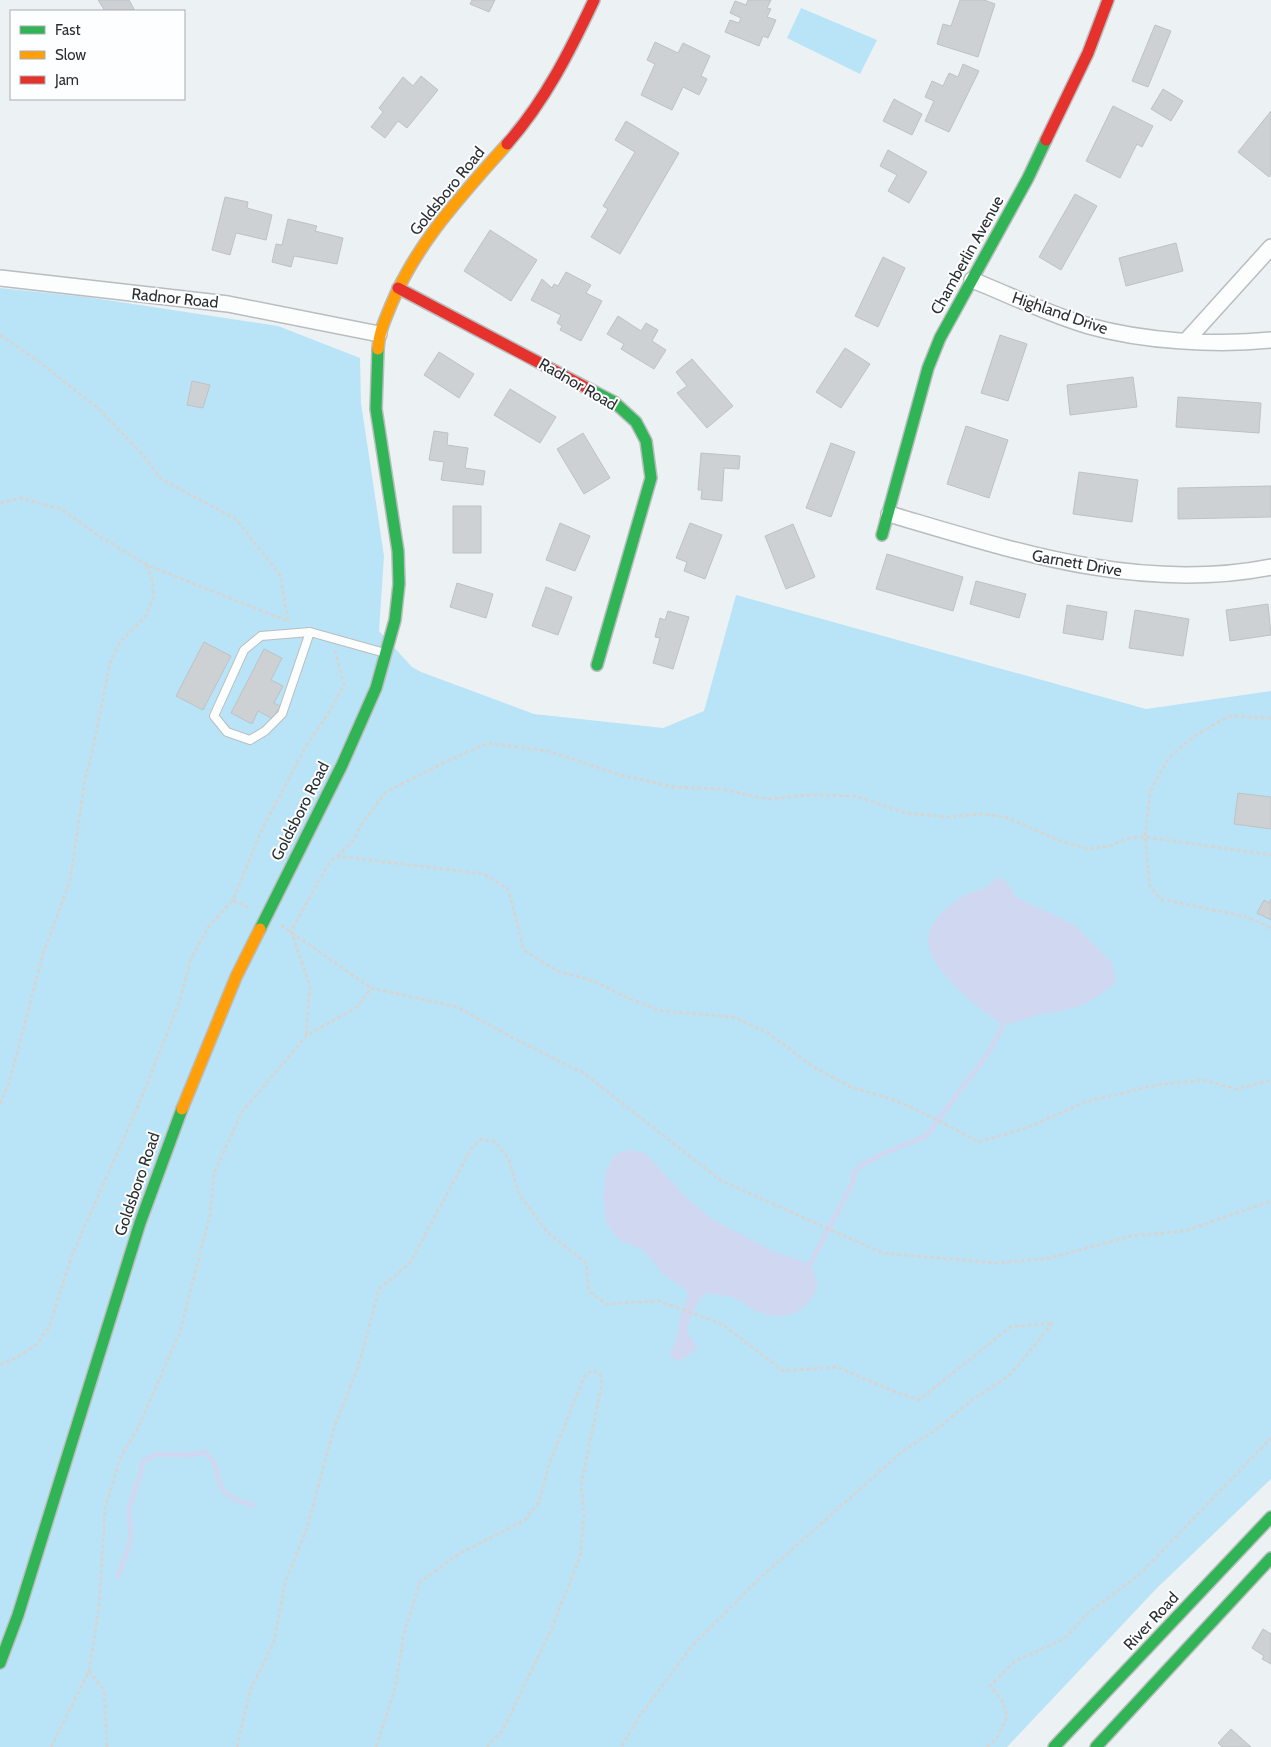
<svg xmlns="http://www.w3.org/2000/svg" width="1271" height="1747" font-family="Cabin,sans-serif">
<style>
.green{fill:#b9e4f8}
.water{fill:#cfd8f0}
.lines{fill:none;stroke-linecap:round;stroke-linejoin:round}
.stream{stroke:#cfd8f0;stroke-width:5}
.building{fill:#cdd1d3;stroke:#bec2c4}
.lane-casing{stroke:#b9bdbf;stroke-width:10}
.street-casing{stroke:#b9bdbf;stroke-width:18}
.fast-casing{stroke:#b9bdbf;stroke-width:14}
.slow-casing{stroke:#b9bdbf;stroke-width:14}
.jam-casing{stroke:#b9bdbf;stroke-width:14}
.path{stroke:#d4d6d6;stroke-width:3;stroke-dasharray:4 2.5;stroke-linecap:butt}
.lane{stroke:#fcfdfd;stroke-width:8}
.street{stroke:#fcfdfd;stroke-width:15}
.fast{stroke:#30b455;stroke-width:11}
.slow{stroke:#ff9f0a;stroke-width:11}
.jam{stroke:#e5322d;stroke-width:11}
.labels{text-anchor:middle;dominant-baseline:central;stroke-width:4;stroke-linejoin:round;paint-order:stroke}
.street-label{font-size:16px;fill:#2c3031;stroke:#fcfeff}
</style>
<rect width="100%" height="100%" fill="#ecf1f4"/>
<path class="green" d="M801,8l76,32 -17,34 -73,-36z
M0,288l87,9 191,29 82,32 1,45 23,153 -5,75 33,36 9,5 113,42 129,14 41,-17 32,-116 410,114 125,-18v788l-114,109 -150,159h-1007z"/>
<path class="water" d="M997,877l9,4 10,16 59,28 37,38 4,18c-25,25 -39,27 -72,33 -14,3 -27,9 -41,11 -22,-13 -78,-59 -75,-87 2,-16 17,-30 30,-39 14,-11 24,-4 39,-22z
M629,1150l13,2 8,6 37,40 25,21 63,33 35,12 8,20c-9,31 -36,39 -64,26 -7,-4 -13,-9 -20,-12 -8,-3 -18,-3 -27,-5 -8,3 -20,30 -20,38 1,4 6,9 9,13l-1,7 -15,10 -9,-3 -1,-5 7,-14 3,-22 8,-22 -2,-5 -23,-16 -20,-24 -25,-11 -12,-17 -3,-23 2,-25 7,-16 6,-5z"/>
<g class="lines">
<path class="stream" d="M810,1264l43,-82v-8l8,-9 24,-12 41,-17 63,-84 14,-27
M118,1576l13,-36 -2,-33 11,-31 2,-14 14,-8 31,1 18,-3c15,14 9,14 15,32 4,13 21,18 33,21"/>
</g>
<path class="building" d="M98,0h31l6,11h-30z
M472,0h23l-6,12 -19,-8z
M748,0h23l-4,8 4,1 -4,8 9,3 -8,18 -5,-2 -4,10 -34,-14 5,-12 9,3 2,-5 -11,-5 5,-12 11,4z
M960,0h24l11,4 -17,53 -41,-13 6,-20 8,2z
M1155,25l16,6 -23,56 -16,-6z
M655,42l23,11 5,-10 27,13 -9,20 6,3 -8,16 -16,-8 -11,23 -31,-15 14,-31 -8,-4z
M963,64l16,7 -30,61 -24,-11 9,-20 -9,-4 7,-16 11,5 6,-13 9,4z
M421,76l17,14 -31,38 -9,-7 -13,17 -14,-11 12,-15 -4,-4 24,-31 10,9z
M1163,89l20,12 -12,20 -20,-12z
M894,99l28,15 -10,21 -29,-14z
M1113,106l40,20 -11,21 -5,-3 -17,34 -34,-17z
M1271,111v63l-2,3 -31,-25z
M626,121l53,32 -59,101 -29,-17 17,-28 -5,-3 32,-54 -20,-12z
M888,150l39,22 -18,31 -21,-12 9,-16 -17,-9z
M1075,194l22,12 -36,64 -22,-13z
M225,197l23,5 -1,6 25,7 -6,25 -30,-7 -6,22 -18,-5z
M288,219l29,7 -2,5 28,7 -6,26 -43,-8 -3,11 -19,-5 4,-18 6,1z
M490,230l47,30 -26,41 -47,-30z
M1176,243l7,28 -57,15 -7,-28z
M883,257l22,11 -27,59 -23,-11z
M566,272l25,13 -5,8 16,8 -21,40 -21,-11 2,-4 -5,-3 4,-8 -30,-15 11,-21 10,9 2,-4 4,2z
M618,316l23,15 5,-8 12,7 -6,11 14,9 -12,19 -33,-20 3,-5 -17,-10z
M1000,335l27,9 -19,57 -27,-8z
M845,348l25,16 -29,44 -25,-16z
M439,352l35,22 -15,24 -35,-23z
M692,359l41,47 -26,22 -30,-35 10,-7 -11,-14z
M1133,377l4,30 -67,8 -3,-30z
M192,381l18,4 -7,23 -16,-3z
M510,389l46,28 -16,26 -46,-28z
M1178,397l83,6 -2,30 -83,-6z
M966,426l42,14 -19,58 -42,-14z
M434,431l14,2 -1,12 21,3 -3,20 20,3 -2,14 -42,-5 3,-18 -15,-2z
M583,433l27,45 -26,16 -27,-45z
M831,443l24,9 -24,65 -25,-9z
M701,453l39,3 -1,13 -15,-1 -2,33 -21,-2 1,-9h-4z
M1079,472l59,8 -6,42 -59,-8z
M1271,486v31l-93,2v-31z
M453,506h28v47h-28z
M560,523l30,13 -15,35 -29,-11z
M690,523l32,12 -17,44 -21,-8 3,-9 -11,-4z
M793,524l22,53 -29,12 -21,-53z
M887,554l76,23 -10,34 -77,-22z
M976,581l50,13 -7,24 -49,-14z
M457,583l36,11 -7,24 -36,-11z
M546,587l26,10 -14,38 -26,-9z
M1268,604l3,31 -41,6 -4,-31z
M1067,605l40,7 -4,28 -40,-7z
M1135,610l54,9 -6,37 -54,-8z
M668,611l21,6 -16,52 -20,-6 7,-25 -5,-1 5,-19 5,2z
M204,642l27,14 -28,54 -27,-14z
M264,649l18,9 -11,22 12,6 -9,17 6,3 -7,13 -15,-8 -6,13 -21,-11z
M1238,793l33,4v32l-37,-5z
M1271,899v21l-14,-7 7,-13 5,3z
M1263,1629l8,5v30l-9,-5 2,-3 -12,-8z
M1231,1729l20,18h-29l-4,-4z"/>
<g class="lines">
<g class="lane-casing">
<path id="lane" d="M310,632l-28,82 -17,17 -15,9 -23,-8 -13,-16 30,-66 17,-14 49,-4 75,21"/>
</g>
<g class="street-casing">
<path id="street" d="M0,278l228,26 151,30
M972,280c38,15 78,35 117,46 53,15 127,20 182,14
M1186,341l85,-94
M889,514c126,37 249,79 382,53"/>
</g>
<g class="fast-casing">
<path id="fast" d="M589,389l25,13 22,20 10,19 5,37 -54,187
M882,535l46,-167 12,-30 88,-160 18,-38
M260,929l82,-164 34,-77 19,-68 4,-36 -1,-33 -22,-142 2,-60
M0,1663l18,-48 122,-392 42,-114
M1054,1747l217,-230
M1096,1747l175,-189"/>
</g>
<g class="slow-casing">
<path id="slow" d="M378,349c1,-17 7,-29 13,-44 26,-63 72,-111 116,-161
M182,1109l54,-132 24,-48"/>
</g>
<g class="jam-casing">
<path id="jam" d="M1046,140l42,-87 20,-53
M507,144c38,-43 63,-93 87,-144
M398,288l191,101"/>
</g>
<path class="path" d="M0,335l42,29 57,45 44,46 18,24 75,40 44,56 8,45
M0,503l21,-5 40,11 38,27 48,29 143,57
M1271,718l-42,-2 -36,21 -25,22 -18,33 -5,45 126,18
M337,856l16,-15 8,-16 25,-33 59,-30 43,-19 60,8 73,24 53,12 47,2 46,10 42,-4 47,1 49,17 42,4 36,-3 22,3 56,24 27,8 21,-3 20,-8 16,-1 5,50 11,12 86,18 24,11
M233,900l16,8
M281,925l90,63
M306,1035l4,-49 -19,-55 38,-68 8,-7 147,18 24,15 16,61 33,21 37,10 29,15 38,15 73,6 34,16 47,35 36,19 40,12 33,14 55,29 47,-14 59,-26 71,-17 47,-5 34,9 34,-9
M0,1104l9,-21 34,-129 27,-73 15,-102 9,-35 16,-81 10,-21 25,-25 9,-20 -2,-18 -5,-14
M0,1365l18,-8 19,-13 12,-17 23,-72 67,-151 40,-101 12,-44 18,-33 24,-26 30,-73 42,-79 26,-39 13,-24 -9,-34
M89,1671l10,-64 6,-99 16,-52 17,-28 42,-96 30,-117 4,-42 28,-61 64,-76 51,-29 14,-19 86,19 56,31 72,36 135,106 162,73 114,10 54,-5 81,-22 54,-5 86,-30
M51,1747l38,-76 15,19 3,57
M237,1747l13,-56 24,-49 11,-59 22,-55 27,-100 25,-64 20,-75 31,-26 61,-114 10,-10 15,3 13,18 10,34 28,38 39,31 3,28 17,13 53,-3 63,23 61,47 54,-4 56,24 26,9 91,-73 43,-4 -43,52 -38,25 -31,26 -38,25 -143,127 -68,68 -53,71 -18,30
M376,1747l19,-58 9,-56 16,-51 37,-27 68,-35 14,-18 10,-37 35,-88 8,-7 8,4 2,9 -21,103 3,29 -4,42 -30,75 -47,98 -16,17
M987,1747l10,-9 10,-21 -4,-15 -13,-16 25,-25 49,-22 25,-27 50,-37 132,-137"/>
<use href="#lane" class="lane"/>
<use href="#street" class="street"/>
<use href="#fast" class="fast"/>
<use href="#slow" class="slow"/>
<use href="#jam" class="jam"/>
</g>
<g class="labels">
<g class="street-label">
<text transform="translate(447 191) rotate(-51)">Goldsboro Road</text>
<text transform="translate(967 255) rotate(-61)">Chamberlin Avenue</text>
<text transform="translate(175 298) rotate(6)">Radnor Road</text>
<text transform="translate(1060 313) rotate(19)">Highland Drive</text>
<text transform="translate(578 384) rotate(30)">Radnor Road</text>
<text transform="translate(1077 563) rotate(10)">Garnett Drive</text>
<text transform="translate(300 811) rotate(-63)">Goldsboro Road</text>
<text transform="translate(137 1184) rotate(-71)">Goldsboro Road</text>
<text transform="translate(1151 1621) rotate(-47)">River Road</text>
</g>
</g>
<rect x="10" y="10" width="175" height="90" fill="#fcfeff" stroke="#a9acad"/>
<rect x="20" y="26" width="25" height="8" fill="#30b455" stroke="#a9acad"/>
<text x="55" y="35" font-size="15" fill="#2c3031">Fast</text>
<rect x="20" y="51" width="25" height="8" fill="#ff9f0a" stroke="#a9acad"/>
<text x="55" y="60" font-size="15" fill="#2c3031">Slow</text>
<rect x="20" y="76" width="25" height="8" fill="#e5322d" stroke="#a9acad"/>
<text x="55" y="85" font-size="15" fill="#2c3031">Jam</text>
</svg>
